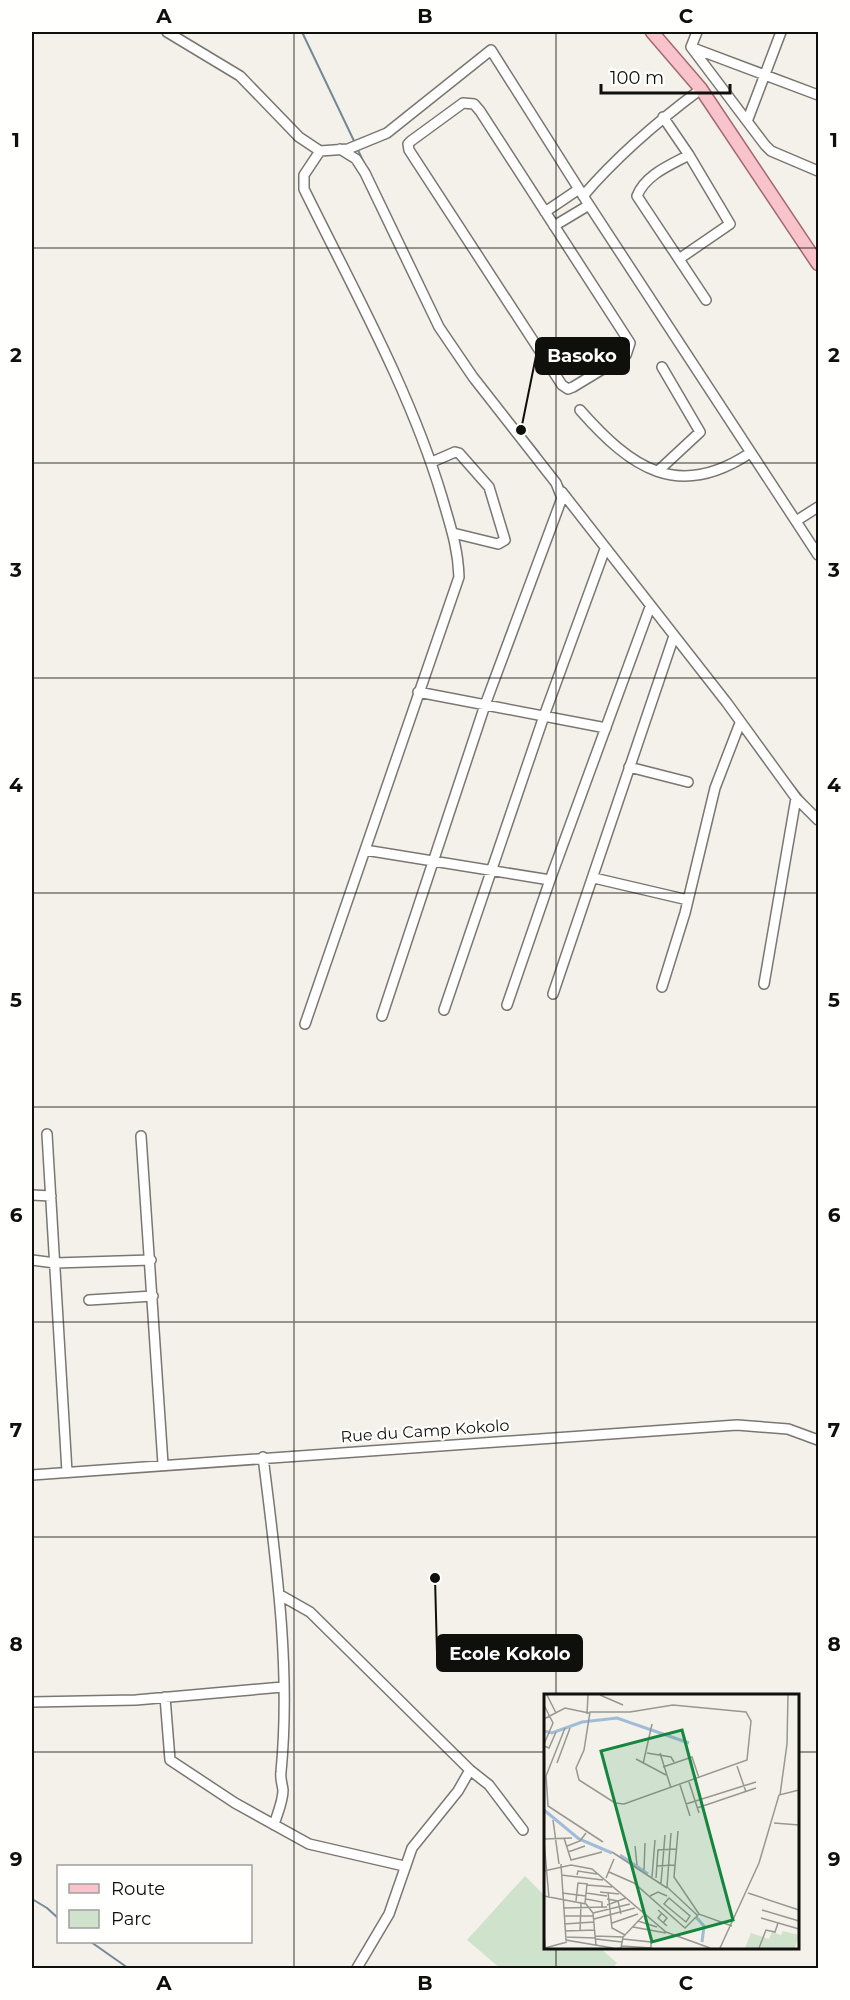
<svg xmlns="http://www.w3.org/2000/svg" width="850" height="2000" font-family="Montserrat,sans-serif">
<style>
.green{fill:#cfe2cc}
.lines{fill:none;stroke-linecap:round;stroke-linejoin:round}
.stream{stroke:#75889a;stroke-width:2}
.minor-casing{stroke:#797771;stroke-width:12}
.major-casing{stroke:#a36a70;stroke-width:15}
.minor{stroke:#fff;stroke-width:9}
.major{stroke:#f8c3ca;stroke-width:12}
.grid{fill:none;stroke:#0f0f0c;stroke-width:1.5;stroke-opacity:0.55}
.labels{text-anchor:middle;dominant-baseline:central;stroke-width:4.5;stroke-linejoin:round;paint-order:stroke}
.street-label{font-size:16px;fill:#0f0f0c;stroke:#fffffd}
.inset-river{fill:none;stroke:#a1bcd7;stroke-width:3}
.inset-road{fill:none;stroke:#989791;stroke-width:1.5}
.view{fill:#15863d;fill-opacity:0.15;stroke:#15863d;stroke-width:3}
.inset-edge{fill:none;stroke:#0f0f0c;stroke-width:3}
.leader{fill:none;stroke:#0f0f0c;stroke-width:2}
.callout-dot{fill:#0f0f0c;stroke:#fffffd;stroke-width:2}
.callout{fill:#0f0f0c;stroke:#0f0f0c;stroke-width:2}
.callout-label{font-size:18px;text-anchor:middle;font-weight:bold;fill:#fff}
.neatline{fill:none;stroke:#0f0f0c;stroke-width:2}
.grid-label{font-size:20px;text-anchor:middle;font-weight:bold;fill:#0f0f0c}
</style>
<rect width="100%" height="100%" fill="#f3f1ea"/>
<path class="green" d="M525,1876l20,20 1,52h54l17,15 -5,5h-112l-33,-28z"/>
<g class="lines">
<path class="stream" d="M302,32l53,111
M357,148l8,17
M505,411l34,42
M560,482l9,12
M785,775l22,28
M32,1899l15,9 11,10
M91,1942l37,26"/>
<g class="minor-casing">
<path id="minor" d="M167,32l73,44 59,61 21,14 28,-2 39,-16 104,-83 98,155 229,350
M691,47l74,98 6,6 47,20
M691,47l6,-15
M693,48l125,47
M463,103l11,1 6,7 150,232 -4,12 -53,32 -5,2 -6,-4 -153,-235 -1,-6 3,-3z
M663,117l26,38 41,69 -51,35
M748,119l33,-87
M340,149l16,10 9,14 74,154 34,50 83,106 6,15 -77,207 -103,311
M689,155c-19,10 -44,20 -52,41l69,104
M583,196c35,-41 75,-75 118,-107
M545,212l34,-23
M554,226l35,-21
M580,410c51,58 98,91 170,43
M432,462l23,-10 4,1 30,34 16,53 -7,4 -45,-11
M658,471l42,-39 -38,-65
M562,492l165,211 69,95 22,22
M796,521l22,-14
M418,692l188,36
M629,767l59,15
M365,850l185,30 100,-273
M594,878l94,22
M764,984l32,-186
M662,987l23,-74 30,-125 25,-65
M553,994l121,-358
M507,1005l43,-125
M444,1010l100,-294 61,-167
M305,1024l154,-447c-1,-30 -9,-52 -17,-80 -32,-107 -89,-208 -138,-308v-14l16,-24
M47,1134l20,338
M141,1136l22,328
M32,1195l19,1
M32,1260l23,3 96,-3
M89,1300l64,-4
M263,1457c13,104 28,210 18,315 -1,6 1,11 2,18 0,12 -6,24 -9,35
M32,1475l705,-50 51,4 30,11
M280,1595l30,17 160,158 19,15 34,45
M165,1697l5,63 65,43 74,41 95,22
M32,1702l104,-2 147,-13
M357,1968l32,-54 23,-66 46,-57 12,-21"/>
</g>
<g class="major-casing">
<path id="major" d="M652,32l49,57 117,175"/>
</g>
<use href="#minor" class="minor"/>
<use href="#major" class="major"/>
</g>
<path class="grid" d="M294,32v1936M556,32v1664M32,248h786M32,463h786M32,678h786M32,893h786M32,1107h786M32,1322h786M32,1537h786M32,1752h514M798,1752h20M556,1948v20"/>
<g class="labels">
<g class="street-label">
<text transform="translate(425 1431) rotate(-4)">Rue du Camp Kokolo</text>
</g>
</g>
<g transform="translate(544 1694)">
<rect width="255" height="255" fill="#f3f1ea"/>
<path d="M239,237l16,4 -4,13h-50l6,-15 18,6 3,-7 9,3z" fill="#cfe2cc"/>
<path class="inset-river" d="M0,37l8,2 30,-11 35,-4 72,25M0,116l35,29 33,14M76,161l28,19M152,223l8,9 -2,16"/>
<path class="inset-road" d="M3,1l9,18M56,1l23,10M0,11l9,18 -9,21M129,11l73,7 5,9 -4,39 -123,44 -9,-1 -36,-23 -3,-12 8,-18 6,-38h40zM43,20l1,-19M0,25l21,-11 24,5M21,34l-19,48 2,30 55,36M0,52l5,2 7,-16M103,59l24,4 3,5M116,59l11,35M92,65l30,16M13,69l13,-35M99,70l9,-40M193,72l9,26M119,73l29,-10 7,21M145,88l10,31M136,91l10,31M236,101l7,-51 1,-49M142,110l70,-22M153,114l59,-20M9,126l6,44M230,129l25,2M134,137l-4,46 25,37M127,139l-4,54 30,28M20,144l7,22 31,-8M0,145l28,-1M0,147l5,57M23,152l13,-5 6,-8M91,152l2,19M24,158l17,-6M68,158l55,36M17,170l5,76 47,8M113,172l18,-1M100,176l1,-27M0,177l27,-6 21,4 74,63 44,16M65,178l25,11 51,45 14,-14 33,12M17,181l42,5M33,181l1,-4 19,3M108,183l3,-37M62,184l8,-19M112,184l2,-28 18,-1M117,189l4,-48M43,191l25,2M56,198l19,2M64,198l4,36 13,7M18,199l24,3M42,199l21,3M204,199l51,17M0,202l42,8 7,9 3,33M106,202l8,-4 9,4M125,204l21,18 -4,6 -22,-18zM42,205l16,3v6M63,205l11,2 3,13M32,207l2,-18 10,1M41,209l2,-19M63,211l19,-7M19,214l44,-1M114,216l9,8 -4,5M218,216l37,11M49,219l37,-9M118,219l-4,5 9,8M20,222h30M217,224l38,11M50,225l41,-11M94,227l19,6M68,229l26,-9M20,230l30,-2M89,233l33,6M0,235l1,18M21,237l30,-1M36,237l1,-28M51,242l28,1M21,243l31,1M52,245l26,3M79,245l28,3v6M78,252l29,2M1,254l22,-6M77,254l2,-11 20,-21M176,254l39,-85 20,-68 20,-5M215,254l7,-18 9,2 3,-9"/>
<path class="view" d="M138,36l51,190 -81,22 -51,-191z"/>
<rect width="255" height="255" class="inset-edge"/>
</g>
<path class="leader" d="M521 430L536 356M435 1578L437 1653"/>
<g class="callout-dot">
<circle cx="521" cy="430" r="6"/>
<circle cx="435" cy="1578" r="6"/>
</g>
<g class="callout">
<rect x="536" y="338" width="93" height="36" rx="6"/>
<rect x="437" y="1635" width="145" height="36" rx="6"/>
</g>
<g class="callout-label">
<text x="582" y="362">Basoko</text>
<text x="510" y="1660">Ecole Kokolo</text>
</g>
<rect width="850" height="2000" fill="none" stroke="#fffffd" stroke-width="66"/>
<rect x="57" y="1865" width="195" height="78" fill="#fffffd" stroke="#9f9f9d" stroke-width="1.5"/>
<rect x="69" y="1884" width="30" height="9" fill="#f8c3ca" stroke="#9f9f9d" stroke-width="1.5"/>
<text x="111" y="1895" font-size="18" fill="#0f0f0c">Route</text>
<rect x="69" y="1910" width="30" height="18" fill="#cfe2cc" stroke="#9f9f9d" stroke-width="1.5"/>
<text x="111" y="1925" font-size="18" fill="#0f0f0c">Parc</text>
<path d="M601 84v9h129v-9" fill="none" stroke="#0f0f0c" stroke-width="3"/>
<text x="610" y="84" font-size="18" fill="#0f0f0c" stroke="#fffffd" stroke-width="4.5" paint-order="stroke">100 m</text>
<rect x="33" y="33" width="784" height="1934" class="neatline"/>
<g class="grid-label">
<text x="164" y="23">A</text>
<text x="425" y="23">B</text>
<text x="686" y="23">C</text>
<text x="16" y="147">1</text>
<text x="834" y="147">1</text>
<text x="16" y="362">2</text>
<text x="834" y="362">2</text>
<text x="16" y="577">3</text>
<text x="834" y="577">3</text>
<text x="16" y="792">4</text>
<text x="834" y="792">4</text>
<text x="16" y="1007">5</text>
<text x="834" y="1007">5</text>
<text x="16" y="1222">6</text>
<text x="834" y="1222">6</text>
<text x="16" y="1437">7</text>
<text x="834" y="1437">7</text>
<text x="16" y="1651">8</text>
<text x="834" y="1651">8</text>
<text x="16" y="1866">9</text>
<text x="834" y="1866">9</text>
<text x="164" y="1990">A</text>
<text x="425" y="1990">B</text>
<text x="686" y="1990">C</text>
</g>
</svg>
